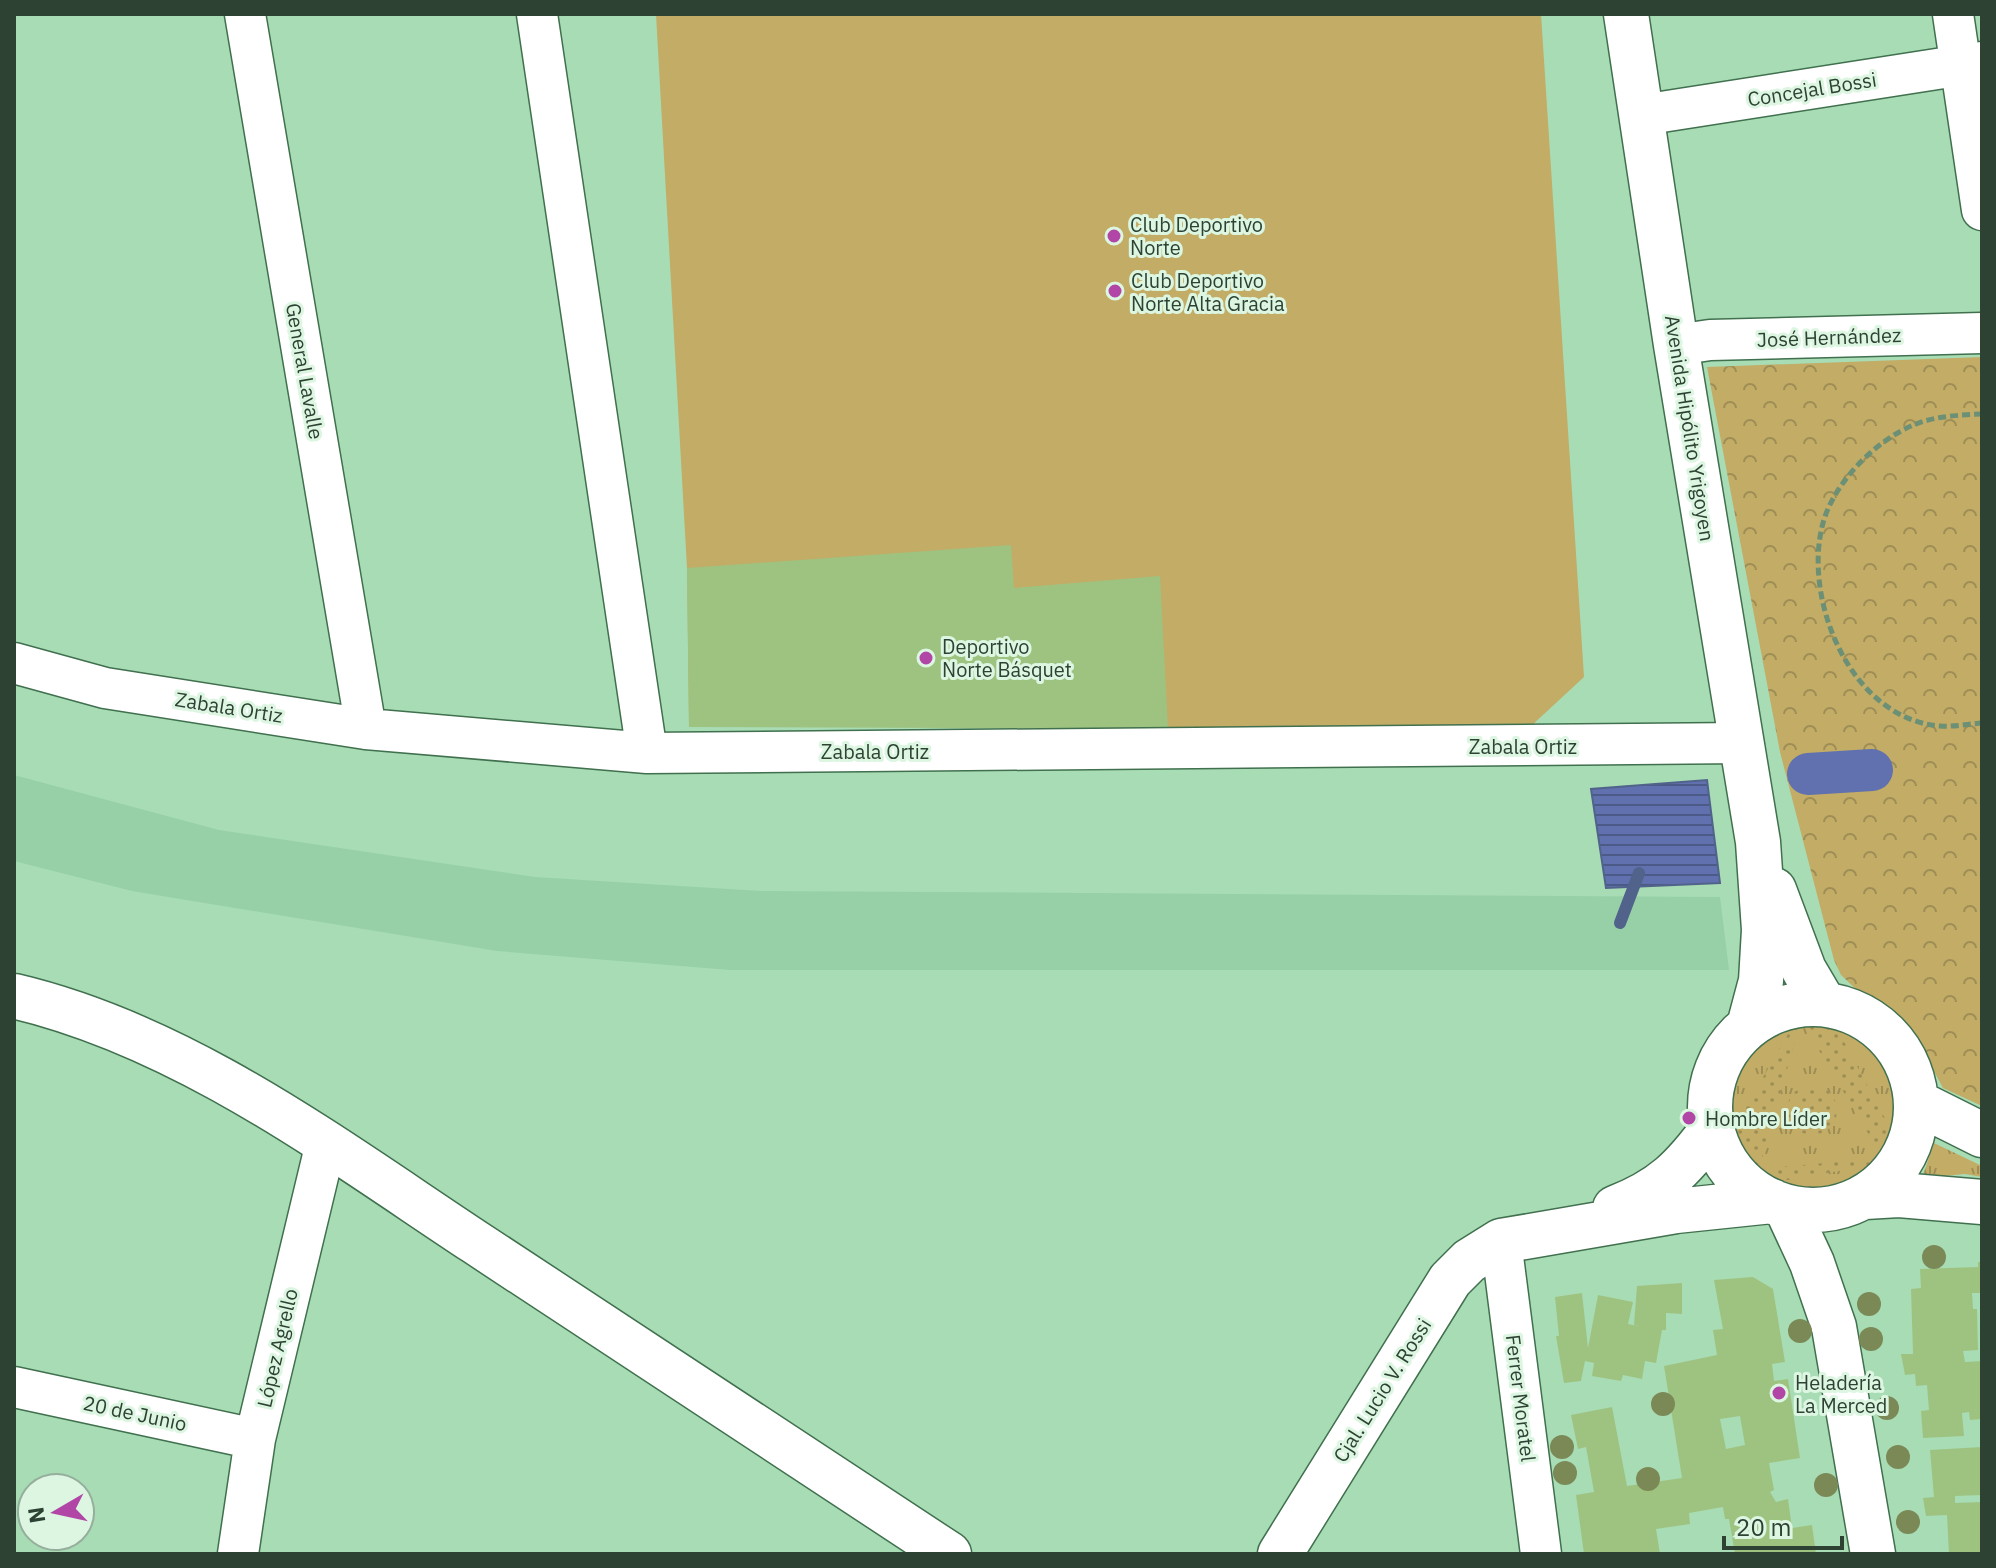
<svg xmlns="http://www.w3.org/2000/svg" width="1996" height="1568" font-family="'IBM Plex Sans',sans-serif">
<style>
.built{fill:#97d0a6}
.grass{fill:url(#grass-tufts)}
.park{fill:url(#park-crowns)}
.garden{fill:url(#garden-dots);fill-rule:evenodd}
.pitch{fill:#c2ac66}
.water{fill:url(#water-rules);stroke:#51638a;stroke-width:2}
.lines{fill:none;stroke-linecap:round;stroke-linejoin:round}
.stream{stroke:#51638a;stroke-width:12}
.canal{stroke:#6171af;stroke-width:42}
.building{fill:#9ec381;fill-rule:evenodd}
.street-casing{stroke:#40704e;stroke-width:43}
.secondary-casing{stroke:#40704e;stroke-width:47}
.path{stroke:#6b9075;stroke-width:5;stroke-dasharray:8 4;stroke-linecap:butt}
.street{stroke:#fff;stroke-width:40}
.secondary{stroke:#fff;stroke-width:44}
.tree{fill:#7b8956}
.poi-dot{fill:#b246a6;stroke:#dcf6e2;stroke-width:3}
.labels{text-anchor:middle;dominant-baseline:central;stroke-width:6;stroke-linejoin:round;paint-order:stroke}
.street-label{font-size:20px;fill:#2d4233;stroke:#dcf6e2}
.poi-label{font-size:20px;fill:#2d4233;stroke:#dcf6e2;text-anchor:start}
</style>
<defs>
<pattern id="grass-tufts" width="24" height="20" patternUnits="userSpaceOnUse" patternTransform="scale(2)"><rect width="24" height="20" fill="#c2ac66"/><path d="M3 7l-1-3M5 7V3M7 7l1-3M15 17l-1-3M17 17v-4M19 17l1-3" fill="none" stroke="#9e8e55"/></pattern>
<pattern id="park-crowns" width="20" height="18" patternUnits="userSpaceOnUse" patternTransform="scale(2)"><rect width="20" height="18" fill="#c2ac66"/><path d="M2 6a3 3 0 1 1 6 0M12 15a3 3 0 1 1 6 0" fill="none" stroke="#9e8e55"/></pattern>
<pattern id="garden-dots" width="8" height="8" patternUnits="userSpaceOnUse" patternTransform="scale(2)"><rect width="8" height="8" fill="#c2ac66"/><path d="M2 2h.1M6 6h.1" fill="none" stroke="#9e8e55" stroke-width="1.8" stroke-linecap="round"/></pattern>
<pattern id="water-rules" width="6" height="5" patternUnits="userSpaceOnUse" patternTransform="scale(2)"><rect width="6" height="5" fill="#6171af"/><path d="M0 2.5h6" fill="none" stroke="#4c5a87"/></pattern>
</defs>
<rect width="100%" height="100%" fill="#a8dcb5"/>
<path class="built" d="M14,775l205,55 316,47 226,14 959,6 9,73h-999l-233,-19 -365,-60 -118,-30z"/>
<path class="grass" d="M1723 1108a90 90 0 1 1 180 0a90 90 0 1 1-180 0Z
M1934,1143l48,23v11l-17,-3 -43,4z"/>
<path class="park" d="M1982,357v749l-39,-18 -28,-52 -15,-18 -41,-26 -18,-17 -7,-15 -54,-208 -73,-385z"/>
<path class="garden" d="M1819,1019l14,2 64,120 -12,22 -121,21 -22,-20 -14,-26 68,-118zM1801,1020l81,137 -1,1 -122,11z
M1787 1110a25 25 0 1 1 50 0a25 25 0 1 1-50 0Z"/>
<path class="pitch" d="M656,14h885l43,663 -54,50h-841l-2,-159z"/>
<path class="water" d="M1707,780l13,103 -114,5 -15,-99z"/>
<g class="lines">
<path class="stream" d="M1620,923l19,-50"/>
<path class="canal" d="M1808,774l64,-4"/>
</g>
<path class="building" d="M1011,545l3,43 146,-12 8,153 -479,-2 -2,-159z
M1978,1262h4v31h-10l1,16h4l1,41 -15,1 2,11 17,-1v58l-12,1 -1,-8 -7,1 2,23 -41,2 -2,-27 8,-1 -2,-25 -11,1 -1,-12 -10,1 -4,-21h12l-2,-65 10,-1 -1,-19 58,-2z
M1753,1277l20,12 12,73 -13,2 2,17 14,-2 12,79 -31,5 5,27 -4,2 6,10 12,-3 4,29 20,-3 4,29h-81l-6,-35h-4l-2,-12 -34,6 1,11 -34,5 4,25h-76l-8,-59 18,-3 -8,-45 -8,2 -7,-34 41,-8 15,79 55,-8 -18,-112 53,-11 -4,-25 10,-1 -9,-49zM1740,1416l5,29 -19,4 -6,-30z
M1682,1283v31l-16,-1v17h-4l-6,33 -11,-2 -3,18 -19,-4 -2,6 -29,-5 2,-13 -9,-2 -4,20 -17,2 -8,-47h3l-4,-39 27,-4 6,55 10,-53 35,7 -5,22 14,3 -8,-2 3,-39z
M1982,1447v48l-27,1v7l27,-1v52h-33l-2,-39 -21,1 -3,-18 11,-1 -4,-47z"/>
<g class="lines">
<g class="street-casing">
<path id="street" d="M245,14l121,715
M537,14l110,739
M1953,14l29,196
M1642,115l340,-53
M1676,345l34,-5 272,-7
M14,663l91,25 261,41 281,24 1096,-10
M1501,1241l40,313
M14,1387l241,52
M238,1554l17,-115 71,-296"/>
</g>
<g class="secondary-casing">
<path id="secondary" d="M1626,14l50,331 82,497 6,88 -3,51 -12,45
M1774,890l30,80 20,34
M14,996c170,40 317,151 461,246 158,104 316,208 474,312
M1710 1107a103 103 0 1 1 206 0a103 103 0 1 1-206 0Z
M1916,1102l66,33
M1865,1197l34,-2 83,7
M1786,1207l26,56 22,64 39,227
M1615,1208c47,-18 68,-39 98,-80
M1280,1554l170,-274 19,-19 32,-20 175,-30 96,-10"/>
</g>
<path class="path" d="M1982,414c-22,1 -46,2 -66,10 -39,15 -82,58 -93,99 -21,77 28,196 117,203 13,1 28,-2 42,-3"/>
<use href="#street" class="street"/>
<use href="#secondary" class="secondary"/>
</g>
<g class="tree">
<circle cx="1934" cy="1257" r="12"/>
<circle cx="1869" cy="1304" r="12"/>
<circle cx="1800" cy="1331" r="12"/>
<circle cx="1871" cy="1339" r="12"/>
<circle cx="1663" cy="1404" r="12"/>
<circle cx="1887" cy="1408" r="12"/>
<circle cx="1562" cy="1447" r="12"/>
<circle cx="1898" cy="1457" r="12"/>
<circle cx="1565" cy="1473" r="12"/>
<circle cx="1648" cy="1479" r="12"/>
<circle cx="1826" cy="1485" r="12"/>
<circle cx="1908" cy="1522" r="12"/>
</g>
<g class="poi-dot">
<circle cx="1114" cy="236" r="8"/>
<circle cx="1115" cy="291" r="8"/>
<circle cx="926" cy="658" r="8"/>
<circle cx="1689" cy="1118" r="8"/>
<circle cx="1779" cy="1393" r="8"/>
</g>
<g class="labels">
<g class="street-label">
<text transform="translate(1812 89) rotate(-9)">Concejal Bossi</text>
<text transform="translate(1829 337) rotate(-2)">José Hernández</text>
<text transform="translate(305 371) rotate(80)">General Lavalle</text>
<text transform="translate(1690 428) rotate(81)">Avenida Hipólito Yrigoyen</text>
<text transform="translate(229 707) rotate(9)">Zabala Ortiz</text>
<text x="1523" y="746">Zabala Ortiz</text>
<text x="875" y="751">Zabala Ortiz</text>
<text transform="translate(277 1348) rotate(-77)">López Agrello</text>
<text transform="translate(1382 1390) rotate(-58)">Cjal. Lucio V. Rossi</text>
<text transform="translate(1521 1398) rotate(83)">Ferrer Moratel</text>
<text transform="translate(135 1413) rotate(12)">20 de Junio</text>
</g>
<g class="poi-label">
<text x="1130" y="224">Club Deportivo<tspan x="1130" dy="23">Norte</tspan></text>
<text x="1131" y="280">Club Deportivo<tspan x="1131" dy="23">Norte Alta Gracia</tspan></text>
<text x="942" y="646">Deportivo<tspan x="942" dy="23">Norte Básquet</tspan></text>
<text x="1705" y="1118">Hombre Líder</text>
<text x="1795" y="1382">Heladería<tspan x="1795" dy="23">La Merced</tspan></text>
</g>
</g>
<rect width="1996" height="1568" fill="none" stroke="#2d4233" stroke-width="32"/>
<g transform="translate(56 1512) rotate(261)"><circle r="38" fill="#dcf6e2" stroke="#96ae9c" stroke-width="2"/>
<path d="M0-6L14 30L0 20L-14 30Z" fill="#b246a6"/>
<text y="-12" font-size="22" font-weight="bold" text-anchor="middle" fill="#2d4233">N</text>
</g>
<path d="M1724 1536v12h118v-12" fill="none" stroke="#2d4233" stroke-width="4"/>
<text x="1736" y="1536" font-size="24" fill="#2d4233" stroke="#dcf6e2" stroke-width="6" paint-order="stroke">20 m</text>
</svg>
